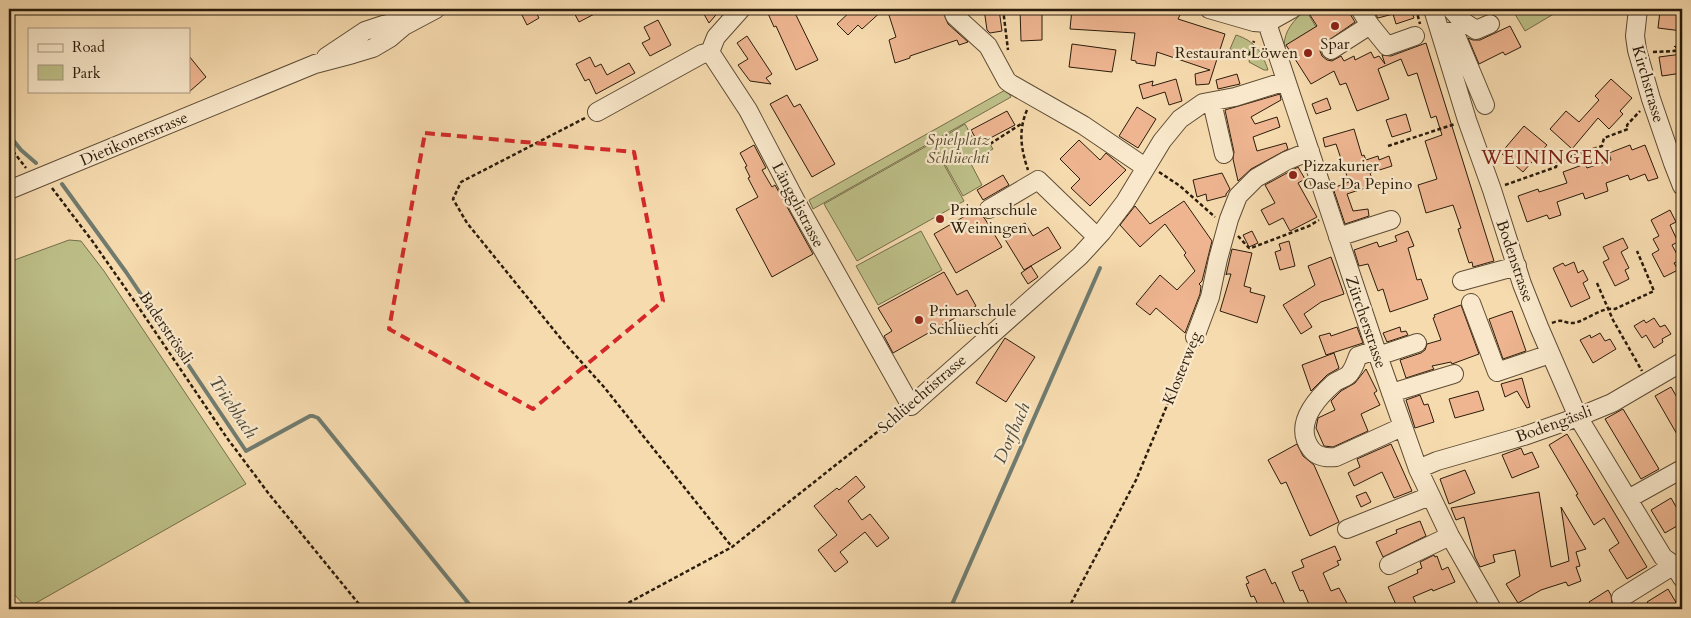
<svg xmlns="http://www.w3.org/2000/svg" width="1691" height="618" font-family="Cardo,serif">
<style>
.green{fill:#bec089;stroke:#746e4a}
.lines{fill:none;stroke-linecap:round;stroke-linejoin:round}
.stream{stroke:#707b6f;stroke-width:4}
.building{fill:#eeb590;stroke:#2b1c0b}
.minor-casing{stroke:#5e4c34;stroke-width:20}
.path{stroke:#2b1c0b;stroke-width:2.5;stroke-dasharray:4 2.5;stroke-linecap:butt}
.minor{stroke:#f9e8cb;stroke-width:18}
.marked{fill:none;stroke:#d62828;stroke-width:4;stroke-dasharray:10 6;stroke-linejoin:round}
.poi-dot{fill:#8f2418;stroke:#f9e8cb;stroke-width:2}
.labels{text-anchor:middle;dominant-baseline:central;stroke-width:4.5;stroke-linejoin:round;paint-order:stroke}
.poi-label{font-size:16px;fill:#2b1c0b;stroke:#f9e8cb;text-anchor:start}
.street-label{font-size:16px;fill:#2b1c0b;stroke:#f9e8cb}
.park-label{font-size:16px;font-style:italic;fill:#574d31;stroke:#f9e8cb}
.water-label{font-size:18px;font-style:italic;fill:#4e4b3d;stroke:#f9e8cb}
.quarter-label{font-size:19px;letter-spacing:1px;fill:#7a1f14;stroke:#f9e8cb}
</style>
<rect width="100%" height="100%" fill="#f6dbaf"/>
<filter id="stains"><feTurbulence type="fractalNoise" baseFrequency=".004" numOctaves="4"/><feColorMatrix values="0 0 0 0 .2 0 0 0 0 .09 0 0 0 0 .02 0 0 0 .5 -.17"/></filter>
<radialGradient id="worn" r=".72"><stop offset=".6" stop-color="#630" stop-opacity="0"/><stop offset="1" stop-color="#630" stop-opacity=".3"/></radialGradient>
<path class="green" d="M1512,9h50l-37,22z
M1306,10l10,17 -32,20c0,-17 10,-27 22,-37z
M1236,35c19,6 26,17 32,35h-4l-15,-8 1,-6 -20,-7z
M1007,89l4,8 -198,112 -4,-9z
M965,124l12,22 11,-5 5,8 -23,13 12,23 -19,11 -30,-53z
M932,143l32,58 -107,60 -33,-57z
M921,231l21,39 -64,35 -22,-39z
M69,240l12,1 23,30 142,213 -219,124 -18,-19v-327z"/>
<g class="lines">
<path class="stream" d="M9,135l12,15 15,13
M62,184l64,88 120,179 64,-35h3l5,2 155,191
M950,609l150,-341"/>
</g>
<path class="building" d="M519,9h15l5,9 -12,7z
M572,9h32l-25,13z
M701,9h20l-12,14z
M766,9h27l25,51 -22,10 -20,-44 -2,1z
M853,9h31l-22,20 -4,-4 -10,10 -11,-11z
M887,9h55l6,15 20,18 -9,3 -2,-5 -47,16v2l-15,5 -6,-23 7,-3z
M984,9h15l3,22 -12,2 -3,-3z
M1020,9h22v31l-21,1z
M1072,9h89l19,6 -2,4 47,15 -16,50 -13,1 -1,-11 15,-4 -53,-18 -2,14 -19,-3v-2l-5,-1 4,-27 -65,-4z
M1320,9h27l8,13 -33,23 -2,6 2,5 5,4 5,1 9,-5 3,5 10,-5 1,4 16,-8 3,6 5,-2 6,8 -3,-9 9,1 35,-13 68,218 -21,6 -1,-5 -3,1 -11,-34 3,-1 -8,-23 -27,8 -8,-28 19,-6 -12,-38 17,-6 -6,-19 -5,2 -14,-45 -9,3 -7,-17 -23,10 11,30 -32,12 -11,-28 -6,2 -6,-14 -23,13 -25,-39 31,-19 -7,-11z
M1372,9h39l3,9 -18,6 -3,-10 -15,4z
M1662,9h20v22l-24,-3 2,-17 2,1z
M658,20l13,25 -21,11 -8,-13 8,-4 -6,-12z
M1510,26l11,21 -16,8 -2,-3 -24,12 -11,-26 5,2h7z
M747,36l25,38 -6,4 5,6 -21,-3 -12,-16 10,-6 -11,-16z
M1072,44l44,6 -4,22 -43,-5z
M1682,54v19l-20,3 -3,-19z
M189,56l17,21 -17,15z
M590,57l5,10 6,-3 6,11 22,-12 6,10 -39,21 -7,-15 -4,2 -9,-17z
M1237,74l3,10 -22,5 -2,-9z
M1176,79l6,22 -13,4 -4,-13 -22,7 -4,-14 14,-4 -1,5z
M1611,79l21,19 -12,13 3,3 -14,15 -11,-11 -26,31 -22,-20 16,-18 13,11 20,-22 -4,-4z
M1280,94l1,6 -30,17 4,7 22,-7 3,10 -27,10 4,14 29,-8 2,6 -37,20 -13,12 -5,-22 1,-7 -9,-42z
M787,95l7,12 6,-3 35,60 -23,13 -42,-73z
M1327,98l4,11 -15,5 -4,-10z
M1137,107l19,12 -18,29 -19,-12z
M1007,111l8,14 -36,19 -8,-14z
M1406,114l5,17 -19,6 -6,-17z
M1524,126l23,19 -24,27 -22,-19z
M1354,129l8,27 2,-1 2,5 12,-4 1,4 10,-4 3,10 -22,7 4,12 -27,9 6,17 15,-2 1,7 -24,8 -12,-36 16,-6 -13,-38 -11,3 -2,-9z
M1079,140l21,20 6,-7 20,17 -36,36 -19,-18 9,-9 -20,-20z
M754,145l12,23 -4,2 10,17 3,-2 38,69 -41,23 -36,-68 22,-12 -10,-19 2,-1 -5,-10 2,-1 -7,-13z
M1630,145l2,5 13,-5 13,33 -10,3 -3,-7 -15,6 -2,-5 -22,8 2,8 -23,8 -2,-6 -26,9 4,13 -12,4 -2,-4 -20,7 -9,-26 20,-7 1,3 28,-9 -4,-11 22,-8 2,4 24,-8 -2,-7z
M1298,167l7,12 -7,4 19,34 -27,14 -7,-13 -14,7 -8,-15 14,-7 -10,-18z
M1222,173l8,16 -4,5v2l-19,5 -1,-7 -9,3 -4,-17z
M1003,175l6,10 -26,15 -6,-10z
M1184,201l28,40 -10,40 -3,3 2,2 -1,8 -15,39 -29,-25 -6,7 -14,-11 24,-29 17,15 18,-19 -11,-16 2,-2 -21,-29 -25,23 -20,-22 15,-19 15,18z
M979,208l1,6 5,5 17,28 -46,26 -22,-39z
M1670,210l6,12 -6,3 8,17 -6,3 8,15 -6,3 4,7 -14,7 -12,-23 7,-4 -6,-11 6,-3 -8,-16z
M1025,223l8,13 15,-9 13,21 -37,22 -21,-34z
M1252,231l6,12 -9,4 -6,-12z
M1408,231l6,15 -6,2 9,32 4,-1 7,20 -38,13 -7,-23 -5,2 -10,-27 -9,2 -5,-16 23,-8 2,5 18,-6 -2,-5z
M1623,238l5,10 -7,4 8,16 -4,2 4,9 -14,7 -12,-24 6,-3 -6,-12z
M1289,241l6,25 -15,4 -5,-18 6,-2 -2,-6z
M1232,249l20,4 -8,33 7,2 -1,4 15,4 -8,27 -37,-12 11,-37h-4l-1,1z
M1331,257l13,37 -23,8 -17,12 8,13 -11,7 -18,-29 32,-20 -7,-19z
M1574,262l4,11 5,-3 5,10 -5,3 7,15 -19,9 -18,-39 10,-5 2,3z
M1031,266l7,11 -10,7 -7,-11z
M944,272l13,23 10,-5 9,16 -83,47 -9,-17 8,-5 -14,-23z
M1461,305l18,49 -27,10 -1,-2 -19,4 2,3 -28,9 -6,-18 21,-7 4,-3 2,-6 14,-4 -8,-22 2,-1 -1,-2z
M1512,311l14,40 -23,8 -14,-40z
M1654,318l6,9 5,-2 6,9 -9,5 1,3 -9,6 -8,-13 -4,3 -8,-12 10,-6 2,3z
M1357,327l6,16 -37,12 -7,-19 11,-3 1,3z
M1400,327l1,5 5,-1 2,4 -21,7 -4,-9z
M1600,333l5,8 5,-2 6,10 -23,14 -13,-23 10,-5 1,3z
M1005,338l30,19 -29,45 -30,-19z
M1334,353l5,15 -12,7 -16,16 -9,-26z
M1366,369l11,22 -3,2 6,12 -19,9 7,17 -35,16 -9,-1 -8,-18 2,-10 17,-8 -4,-9 10,-10 14,-8z
M1522,378l8,29 -3,1 -10,-17 -12,6 -4,-13z
M1671,387l11,19v37l-27,-47z
M1478,391l6,19 -29,8 -6,-19z
M1420,395l4,10 4,-1 6,18 -19,6 -9,-28z
M1623,409l36,60 -18,10 -36,-60z
M1567,434l80,133 -20,12 -18,-29 10,-7 -15,-25 -10,7 -18,-30 2,-1 -29,-49z
M1297,444l6,12 11,9 25,57 -29,14 -24,-54 -5,2 -13,-24z
M1391,444l21,47 -18,7 -12,-26 -28,14 -6,-13 12,-6 -3,-8z
M1521,448l3,7 8,-3 7,15 -27,11 -10,-23z
M1465,470l10,23 -26,11 -9,-25z
M856,476l9,11 -17,14 14,19 8,-6 19,24 -12,9 -12,-15 -25,20 8,10 -13,10 -17,-22 19,-15 -23,-29 23,-18 2,2z
M1366,492l5,10 -10,5 -5,-11z
M1539,492l12,75 18,-6 -8,-54 25,42 -10,3 4,14 -4,1 5,14 -13,5 -2,-4 -25,8 -23,13 -12,-19 14,-8 -5,-26 -22,5 2,7 -15,5 -5,-10 -11,-40 -8,3 -5,-12z
M1671,498l11,19v6l-17,10 -14,-23z
M1420,521l6,15 -43,21 -7,-15 21,-9 -1,-3z
M1335,546l6,14 -4,1 2,4 -16,8 8,18 8,-3 11,21h-39l-8,-19 -3,1 -8,-19 12,-5 -3,-7z
M1434,555l1,2 2,-1 5,14 6,-3 7,15 -22,9 -1,-2 -19,8 4,9 -8,3h-11l-10,-22 30,-14 -1,-3 5,-2 -2,-6z
M1265,569l7,15 3,-2 12,27h-27l-6,-13 -3,1 -5,-13 3,-1 -3,-6z
M1668,589l12,20h-29l-4,-7z
M1608,590l3,5 1,8 8,6h-27l-4,-7z"/>
<g class="lines">
<g class="minor-casing">
<path id="minor" d="M741,9l-25,28 -6,15 38,58 52,99 111,197 169,-150 22,-24 23,-30 37,-61 18,-22 23,-16 32,-6 51,-16
M952,9l3,7 33,30 19,35 4,3 72,41 56,38 7,3
M1209,9l45,13 13,1
M1360,9l10,16 17,21 28,-10
M1433,9l34,111 25,70 30,94 17,43 39,90 85,140 11,8 8,13
M1451,9l10,11 15,10 14,-6
M1638,9l-3,27 2,14 14,49 22,64 9,23
M1267,23l109,327 42,119 32,67 42,73
M1267,23l25,-14
M1440,32h11l6,6 28,67
M1331,50l39,-25
M326,57l39,-26 18,-6 27,-6
M1215,102l-1,9 10,43
M597,112l105,-58 8,-2
M9,190l306,-126 38,-10 20,-6 17,-10 14,-12 32,-17
M989,209l49,-29 59,57
M1338,237l53,-17
M1462,281l55,-15
M1471,303l26,69 53,-18
M1195,337l15,-40 8,-38 11,-40 9,-23 18,-18 30,-17 24,-10
M1376,350l-18,6c-2,5 -4,12 -8,17 -3,5 -11,6 -16,10 -18,16 -41,42 -23,66 6,8 16,9 25,8l66,-30
M1378,356l39,-13
M1391,393l63,-19
M1418,469l19,-8 87,-25 54,-19 34,-14 70,-41
M1628,499l54,-30
M1347,529l83,-33
M1389,565l61,-29
M1621,598l53,-33"/>
</g>
<path class="path" d="M1003,9l5,41
M1416,9l4,15
M1653,52l22,-1v-4l7,-1
M1244,58l5,-2 5,-15
M1027,110c-9,21 -6,39 1,60
M585,118l-124,64 -8,17 14,24 99,122 38,42 128,160
M990,144l31,-20
M9,146l17,22
M1388,146l67,-22
M1159,172l21,14 35,31
M1505,185l51,-18 2,-6c15,-5 29,-10 44,-15l2,-8 24,-9 -1,-4 13,-14
M52,188l41,54 42,60 92,136 42,56 94,115
M1238,236l11,12h2l58,-22 10,-6
M1597,283l16,37 29,51
M1552,323c12,-5 10,0 20,0 12,0 27,-16 43,-14l39,-18 -17,-40
M617,609l115,-62 167,-132
M1068,609l68,-129 54,-130"/>
<use href="#minor" class="minor"/>
</g>
<path class="marked" d="M425,133l209,19 29,149 -130,108 -144,-80z"/>
<g class="poi-dot">
<circle cx="1335" cy="26" r="5"/>
<circle cx="1308" cy="53" r="5"/>
<circle cx="1293" cy="175" r="5"/>
<circle cx="940" cy="219" r="5"/>
<circle cx="919" cy="320" r="5"/>
</g>
<g class="labels">
<g class="poi-label">
<text x="1335" y="44" text-anchor="middle">Spar</text>
<text x="1298" y="53" text-anchor="end">Restaurant Löwen</text>
<text x="1303" y="166">Pizzakurier<tspan x="1303" dy="18">Oase Da Pepino</tspan></text>
<text x="950" y="210">Primarschule<tspan x="950" dy="18">Weiningen</tspan></text>
<text x="929" y="311">Primarschule<tspan x="929" dy="18">Schlüechti</tspan></text>
</g>
<g class="street-label">
<text transform="translate(1648 84) rotate(74)">Kirchstrasse</text>
<text transform="translate(134 139) rotate(-23)">Dietikonerstrasse</text>
<text transform="translate(798 205) rotate(62)">Längglistrasse</text>
<text transform="translate(1515 261) rotate(71)">Bodenstrasse</text>
<text transform="translate(1366 322) rotate(71)">Zürcherstrasse</text>
<text transform="translate(166 328) rotate(56)">Baderströssli</text>
<text transform="translate(1182 368) rotate(-68)">Klosterweg</text>
<text transform="translate(922 394) rotate(-41)">Schlüechtistrasse</text>
<text transform="translate(1554 424) rotate(-20)">Bodengässli</text>
</g>
<g class="park-label">
<text x="958" y="140">Spielplatz<tspan x="958" dy="18">Schlüechti</tspan></text>
</g>
<g class="water-label">
<text transform="translate(233 407) rotate(56)">Trüebbach</text>
<text transform="translate(1012 433) rotate(-66)">Dorfbach</text>
</g>
<g class="quarter-label">
<text x="1546" y="158">WEININGEN</text>
</g>
</g>
<rect width="1691" height="618" fill="none" stroke="#f6dbaf" stroke-width="30"/>
<rect x="10" y="10" width="1671" height="598" fill="none" stroke="#2b1c0b" stroke-width="2.5"/>
<rect x="15" y="15" width="1661" height="588" fill="none" stroke="#2b1c0b"/>
<rect x="28" y="28" width="162" height="65" fill="#f9e8cb" stroke="#a7967e"/>
<rect x="38" y="44" width="25" height="8" fill="#f9e8cb" stroke="#a7967e"/>
<text x="72" y="52" font-size="15" fill="#2b1c0b">Road</text>
<rect x="38" y="65" width="25" height="15" fill="#bec089" stroke="#a7967e"/>
<text x="72" y="78" font-size="15" fill="#2b1c0b">Park</text>
<rect width="100%" height="100%" filter="url(#stains)"/>
<rect width="100%" height="100%" fill="url(#worn)"/>
</svg>
